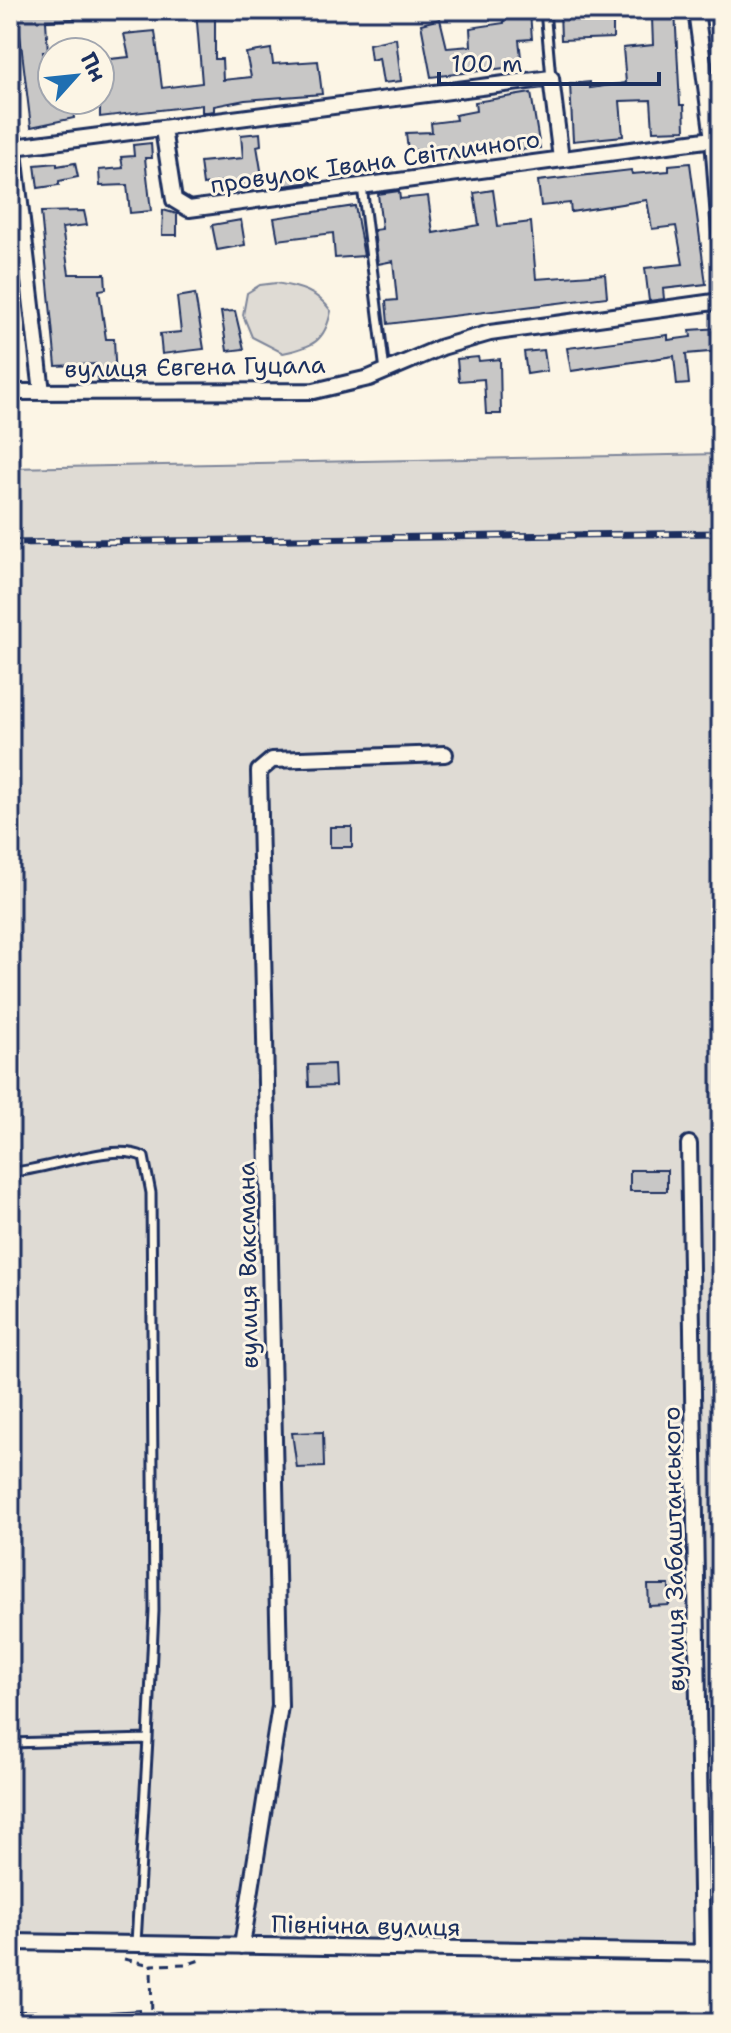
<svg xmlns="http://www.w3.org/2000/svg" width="731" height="2033" font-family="'Shantell Sans',sans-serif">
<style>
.green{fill:#dfdbd4;stroke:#7d8599;stroke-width:2}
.building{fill:#c8c7c6;stroke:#1b2f5e;stroke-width:2}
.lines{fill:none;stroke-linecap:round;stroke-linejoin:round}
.service-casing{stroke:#1b2f5e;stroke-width:13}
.minor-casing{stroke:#1b2f5e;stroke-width:20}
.path{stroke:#1b2f5e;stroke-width:3;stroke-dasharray:8 6;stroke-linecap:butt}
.service{stroke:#fcf5e5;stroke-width:7}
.minor{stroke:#fcf5e5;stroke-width:14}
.rail-casing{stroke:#1b2f5e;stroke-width:7}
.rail{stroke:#fcf5e5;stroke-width:4;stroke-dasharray:12;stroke-linecap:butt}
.labels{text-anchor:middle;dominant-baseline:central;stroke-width:6;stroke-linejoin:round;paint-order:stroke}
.street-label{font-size:24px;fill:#1b2f5e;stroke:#fcf5e5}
</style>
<rect width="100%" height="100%" fill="#fcf5e5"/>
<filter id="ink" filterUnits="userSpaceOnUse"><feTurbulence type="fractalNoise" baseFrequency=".0125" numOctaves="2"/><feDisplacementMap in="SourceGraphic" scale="16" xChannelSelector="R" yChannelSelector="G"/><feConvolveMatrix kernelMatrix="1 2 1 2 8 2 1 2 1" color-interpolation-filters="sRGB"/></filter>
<g filter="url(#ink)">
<path class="green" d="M276,283c23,4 41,8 55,28 -6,31 -19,36 -48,42l-31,-16 -9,-22 4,-22 13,-8z
M721,454v1499l-711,-11v-1474z"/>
<path class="building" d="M17,10h58v9l-29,2 2,31h-5l10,50 19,-1 2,17 -43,9z
M196,10h19v49h7l1,21 28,-3 -5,-24 25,-4 2,15 45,-3 4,33 -77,6 -31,6v5l-7,1h-5v-7l-102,12v-57l29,-3 -5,-23 31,-3 7,57 40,-5z
M560,10h115l5,95h4l1,25 -32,1 -2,-31 -31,1 3,35 -50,5 -3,-57 20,-2v6l36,-5 -3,-35 30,-3 -1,-27 -39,5v15l-52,2z
M530,12l2,27 -13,1 3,26 -91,11 -10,-53 19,-5 7,29 24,-2 -1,-18 34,-5 -1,-9z
M396,38l5,43 -18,2 -4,-25 -8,2 -2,-16z
M531,93l9,55 -81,7 1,8 -12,1 -2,-12 -29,2v-4l-9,1 -2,-18 26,-1 -1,-9 25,-3 -1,-5 21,-4 -1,-9z
M260,133l1,12 -4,1 5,30 -19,3 2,10 -16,2 -2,-10 -24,4 -3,-23 43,-4 -2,-23z
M151,143l1,15h-7l6,53 -21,2 -3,-28 -27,1 -1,-16 24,-2 -2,-11 13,-1 -1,-11z
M57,163v3l18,-3 3,14 -19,4v4l-21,3 -3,-23z
M690,163l16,121 -43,5 1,10 -15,2 -4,-33 38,-4 -7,-38 -24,3 -5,-29 -76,12 -1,-9 -29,3 -3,-25 93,-11 1,4 37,-3v-6z
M310,170l2,12 -28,4 -2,-13z
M493,190l5,36 33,-4 5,57 69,-5 2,23 -219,27 -2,-23 11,-1 -4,-39 -15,3 -4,-34 8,-1 -4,-35 21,-3 1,8 28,-3 5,37 46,-8 -5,-32z
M355,206l9,50 -29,2 -2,-25 -55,7 -4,-22z
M163,210l14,4v21h-15z
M84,211l3,14 -25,3 7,46h36l1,15 -7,1 7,49h8l2,43h-18l-1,-18 -41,2 -15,-154z
M241,220l4,25 -28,5 -5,-25z
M195,294l9,55 -42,5 -2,-20 21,-2 -4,-35z
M235,311l9,38 -17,2 -6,-39z
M720,328l1,23 -35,3 3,30 -12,1 -3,-29 -103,15 -4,-23 101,-13v5l23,-3 -1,-7z
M544,350l3,21 -20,3 -3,-22z
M478,357l1,4 21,-2 1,55h-15l-2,-35 -25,2 -2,-22z
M330,827h22v20h-22z
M334,1064l1,22 -26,1 -1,-22z
M630,1170h37v21h-37z
M323,1432l1,35 -27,1 -5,-35z
M648,1585h21v20l-20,1z
M139,2010v13h-29v-11z
M15,2011h36v12h-36z"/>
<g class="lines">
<g class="service-casing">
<path id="service" d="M545,10l6,68
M362,186l23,185
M10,1172c38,-1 101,-31 134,-15l7,36 3,418 -6,128
M10,1743l138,-4 -12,204"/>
</g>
<g class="minor-casing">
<path id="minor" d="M696,10l17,129 8,107
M10,118l32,274
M163,129l11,71 15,9 524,-70
M10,143l4,4 537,-69 10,81
M10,392l304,-1 55,-13 73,-31 48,-14 231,-32
M689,1144l13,808
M10,1942l711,11
M242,1946l38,-240 -21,-935 13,-11 173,-6"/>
</g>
<path class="path" d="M124,1959l27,6
M152,2023l-1,-58 37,-1 12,-4"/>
<use href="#service" class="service"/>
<use href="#minor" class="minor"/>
<g class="rail-casing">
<path id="rail" d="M10,543l711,-10"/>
</g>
<use href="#rail" class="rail"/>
</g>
</g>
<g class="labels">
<g class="street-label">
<text transform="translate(375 162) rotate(-8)">провулок Івана Світличного</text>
<text transform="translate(195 367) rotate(-1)">вулиця Євгена Гуцала</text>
<text transform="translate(248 1265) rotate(-91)">вулиця Ваксмана</text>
<text transform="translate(674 1549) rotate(-91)">вулиця Забаштанського</text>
<text transform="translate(366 1926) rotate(1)">Північна вулиця</text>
</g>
</g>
<rect width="731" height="2033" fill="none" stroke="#fcf5e5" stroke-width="40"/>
<rect x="20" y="20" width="691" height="1993" fill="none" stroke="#1b2f5e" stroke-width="3" filter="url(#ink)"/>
<g transform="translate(76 76) rotate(63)"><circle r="38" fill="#fcf5e5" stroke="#a2a6af" stroke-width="2"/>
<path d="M0-6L14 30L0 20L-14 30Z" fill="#1f6fb2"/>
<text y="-12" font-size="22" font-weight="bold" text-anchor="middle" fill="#1b2f5e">Пн</text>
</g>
<path d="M439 72v12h220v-12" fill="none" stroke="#1b2f5e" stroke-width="4"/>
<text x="451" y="72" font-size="24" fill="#1b2f5e" stroke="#fcf5e5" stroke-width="6" paint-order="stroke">100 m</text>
</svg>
